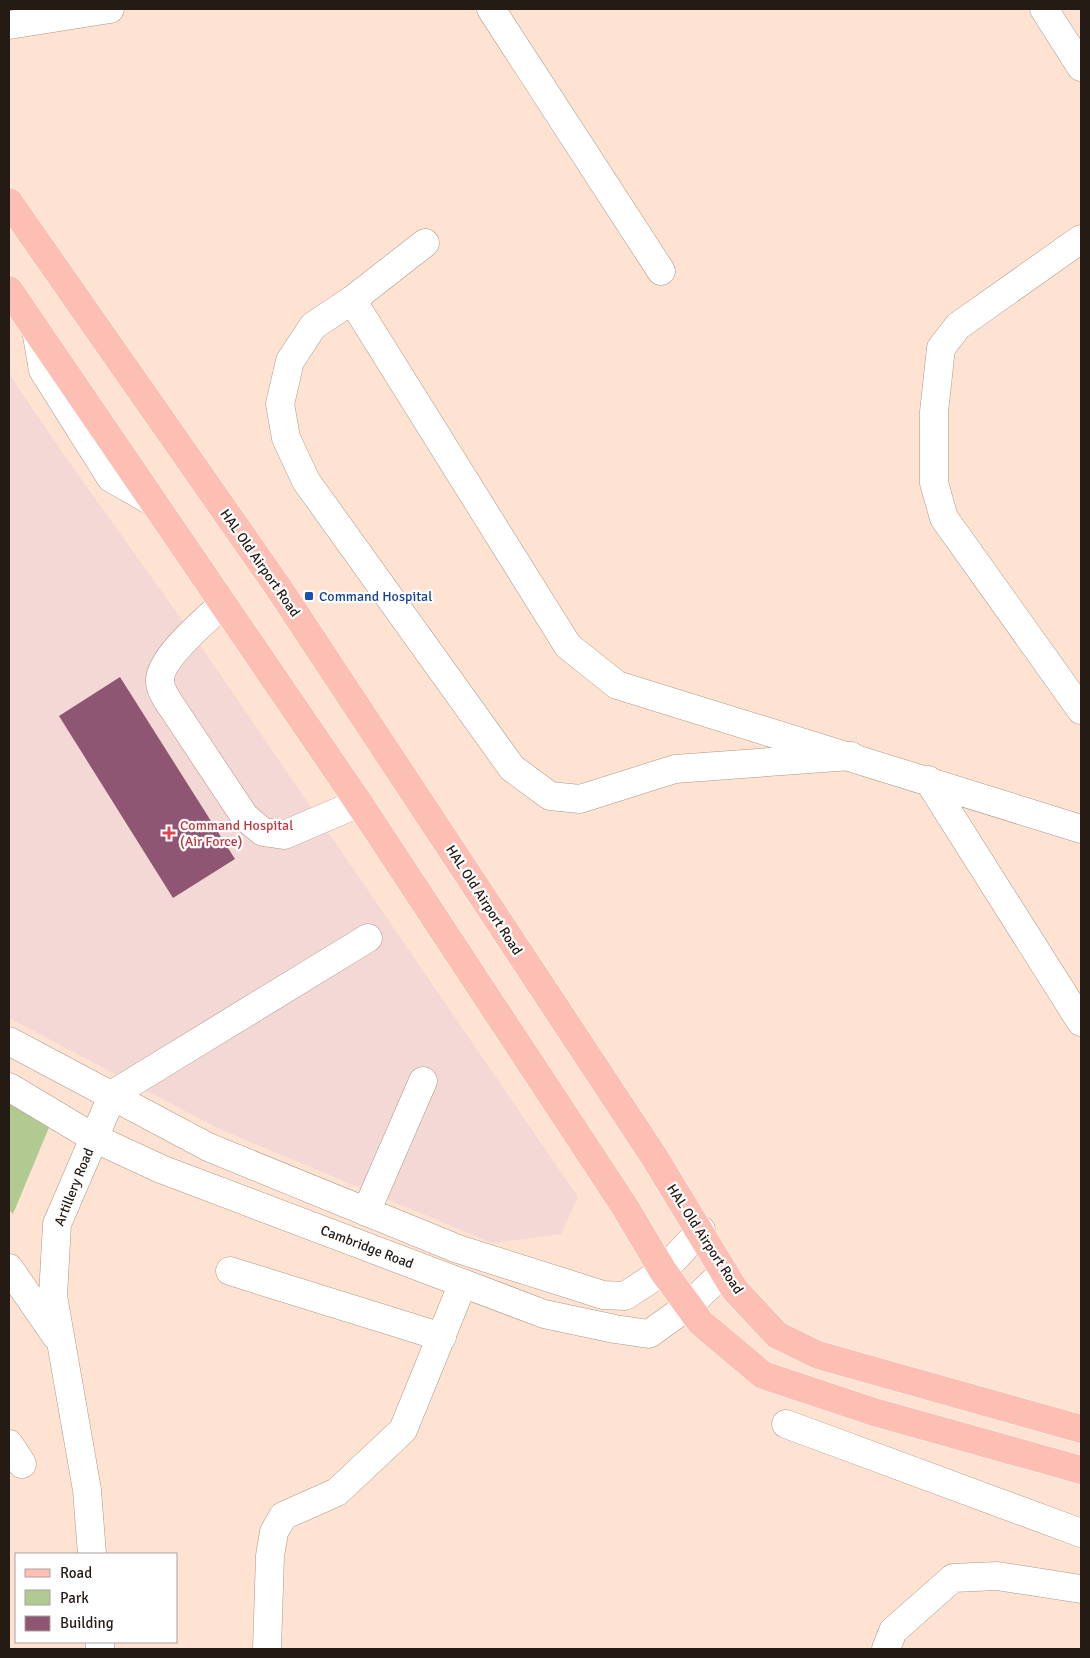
<svg xmlns="http://www.w3.org/2000/svg" width="1090" height="1658" font-family="Signika,sans-serif">
<style>
.medical{fill:#f3d8d6}
.green{fill:#b0ca91}
.building{fill:#8f5673}
.lines{fill:none;stroke-linecap:round;stroke-linejoin:round}
.minor-casing{stroke:#af9686;stroke-width:29}
.major-casing{stroke:#fff;stroke-width:29}
.minor{stroke:#fff;stroke-width:28}
.major{stroke:#fdbfb3;stroke-width:28}
.transit-dot{fill:#1a4fb4;stroke:#fff;stroke-width:2}
.health-dot{fill:#e0444e;stroke:#fff;stroke-width:2}
.labels{text-anchor:middle;dominant-baseline:central;stroke-width:4.5;stroke-linejoin:round;paint-order:stroke}
.street-label{font-size:14px;fill:#241b15;stroke:#fff}
.transit-label{font-size:14px;fill:#164399;stroke:#fff;text-anchor:start}
.health-label{font-size:14px;fill:#be3a42;stroke:#fff;text-anchor:start}
</style>
<rect width="100%" height="100%" fill="#fee3d2"/>
<path class="medical" d="M9,374l55,81 138,193 376,549 -17,37 -69,9 -275,-115 -208,-110z"/>
<path class="green" d="M9,1086l46,27 -42,101 -4,-4z"/>
<path class="building" d="M120,677l115,182 -62,39 -114,-182z"/>
<g class="lines">
<g class="minor-casing">
<path id="minor" d="M491,9l170,262
M1044,9l37,58
M9,25l101,-16
M1081,239l-123,87 -17,22 -7,64v71l10,35 137,192
M425,243l-73,57 -39,26 -23,35 -10,43 6,34 20,43 206,287 38,28 30,3 95,-30 176,-13
M352,300l216,346 49,39 464,144
M36,330l7,40 68,108 42,24
M223,604c-16,15 -65,55 -63,78 1,11 10,22 16,31l69,104 18,15 21,3 75,-32
M928,780l153,242
M9,1041l199,106 250,102 145,46 22,1 38,-25 38,-41
M9,1087l85,51 67,31 383,145 71,15 34,5 39,-28 36,-34
M366,1212l57,-131
M9,1268l47,68
M230,1271l212,66
M786,1424l295,109
M9,1444l13,20
M92,1554l-5,-64 -34,-194 4,-72 56,-130 255,-156
M100,1642v7
M267,1649l3,-93 4,-24 9,-16 54,-24 66,-62 60,-147
M886,1649l7,-18 60,-53 44,-2 84,13"/>
</g>
<g class="major-casing">
<path id="major" d="M9,202l269,385 375,568 82,135 42,45 41,20 263,74
M9,290l350,513 266,404 38,64 38,52 62,52 111,37 207,58"/>
</g>
<use href="#minor" class="minor"/>
<use href="#major" class="major"/>
</g>
<rect class="transit-dot" x="304" y="591" width="10" height="10" rx="2.5"/>
<path class="health-dot" d="M166.5 825.5h5v5h5v5h-5v5h-5v-5h-5v-5h5z"/>
<g class="labels">
<g class="street-label">
<text transform="translate(260 563) rotate(55)">HAL Old Airport Road</text>
<text transform="translate(484 900) rotate(57)">HAL Old Airport Road</text>
<text transform="translate(74 1187) rotate(-68)">Artillery Road</text>
<text transform="translate(705 1239) rotate(57)">HAL Old Airport Road</text>
<text transform="translate(367 1247) rotate(21)">Cambridge Road</text>
</g>
<g class="transit-label">
<text x="319" y="596">Command Hospital</text>
</g>
<g class="health-label">
<text x="180" y="825">Command Hospital<tspan x="180" dy="16">(Air Force)</tspan></text>
</g>
</g>
<rect width="1090" height="1658" fill="none" stroke="#241b15" stroke-width="20"/>
<rect x="15" y="1553" width="162" height="90" fill="#ffffff" stroke="#a7a4a1"/>
<rect x="25" y="1569" width="25" height="8" fill="#fdbfb3" stroke="#a7a4a1"/>
<text x="60" y="1578" font-size="15" fill="#241b15">Road</text>
<rect x="25" y="1590" width="25" height="15" fill="#b0ca91" stroke="#a7a4a1"/>
<text x="60" y="1603" font-size="15" fill="#241b15">Park</text>
<rect x="25" y="1616" width="25" height="15" fill="#8f5673" stroke="#a7a4a1"/>
<text x="60" y="1628" font-size="15" fill="#241b15">Building</text>
</svg>
